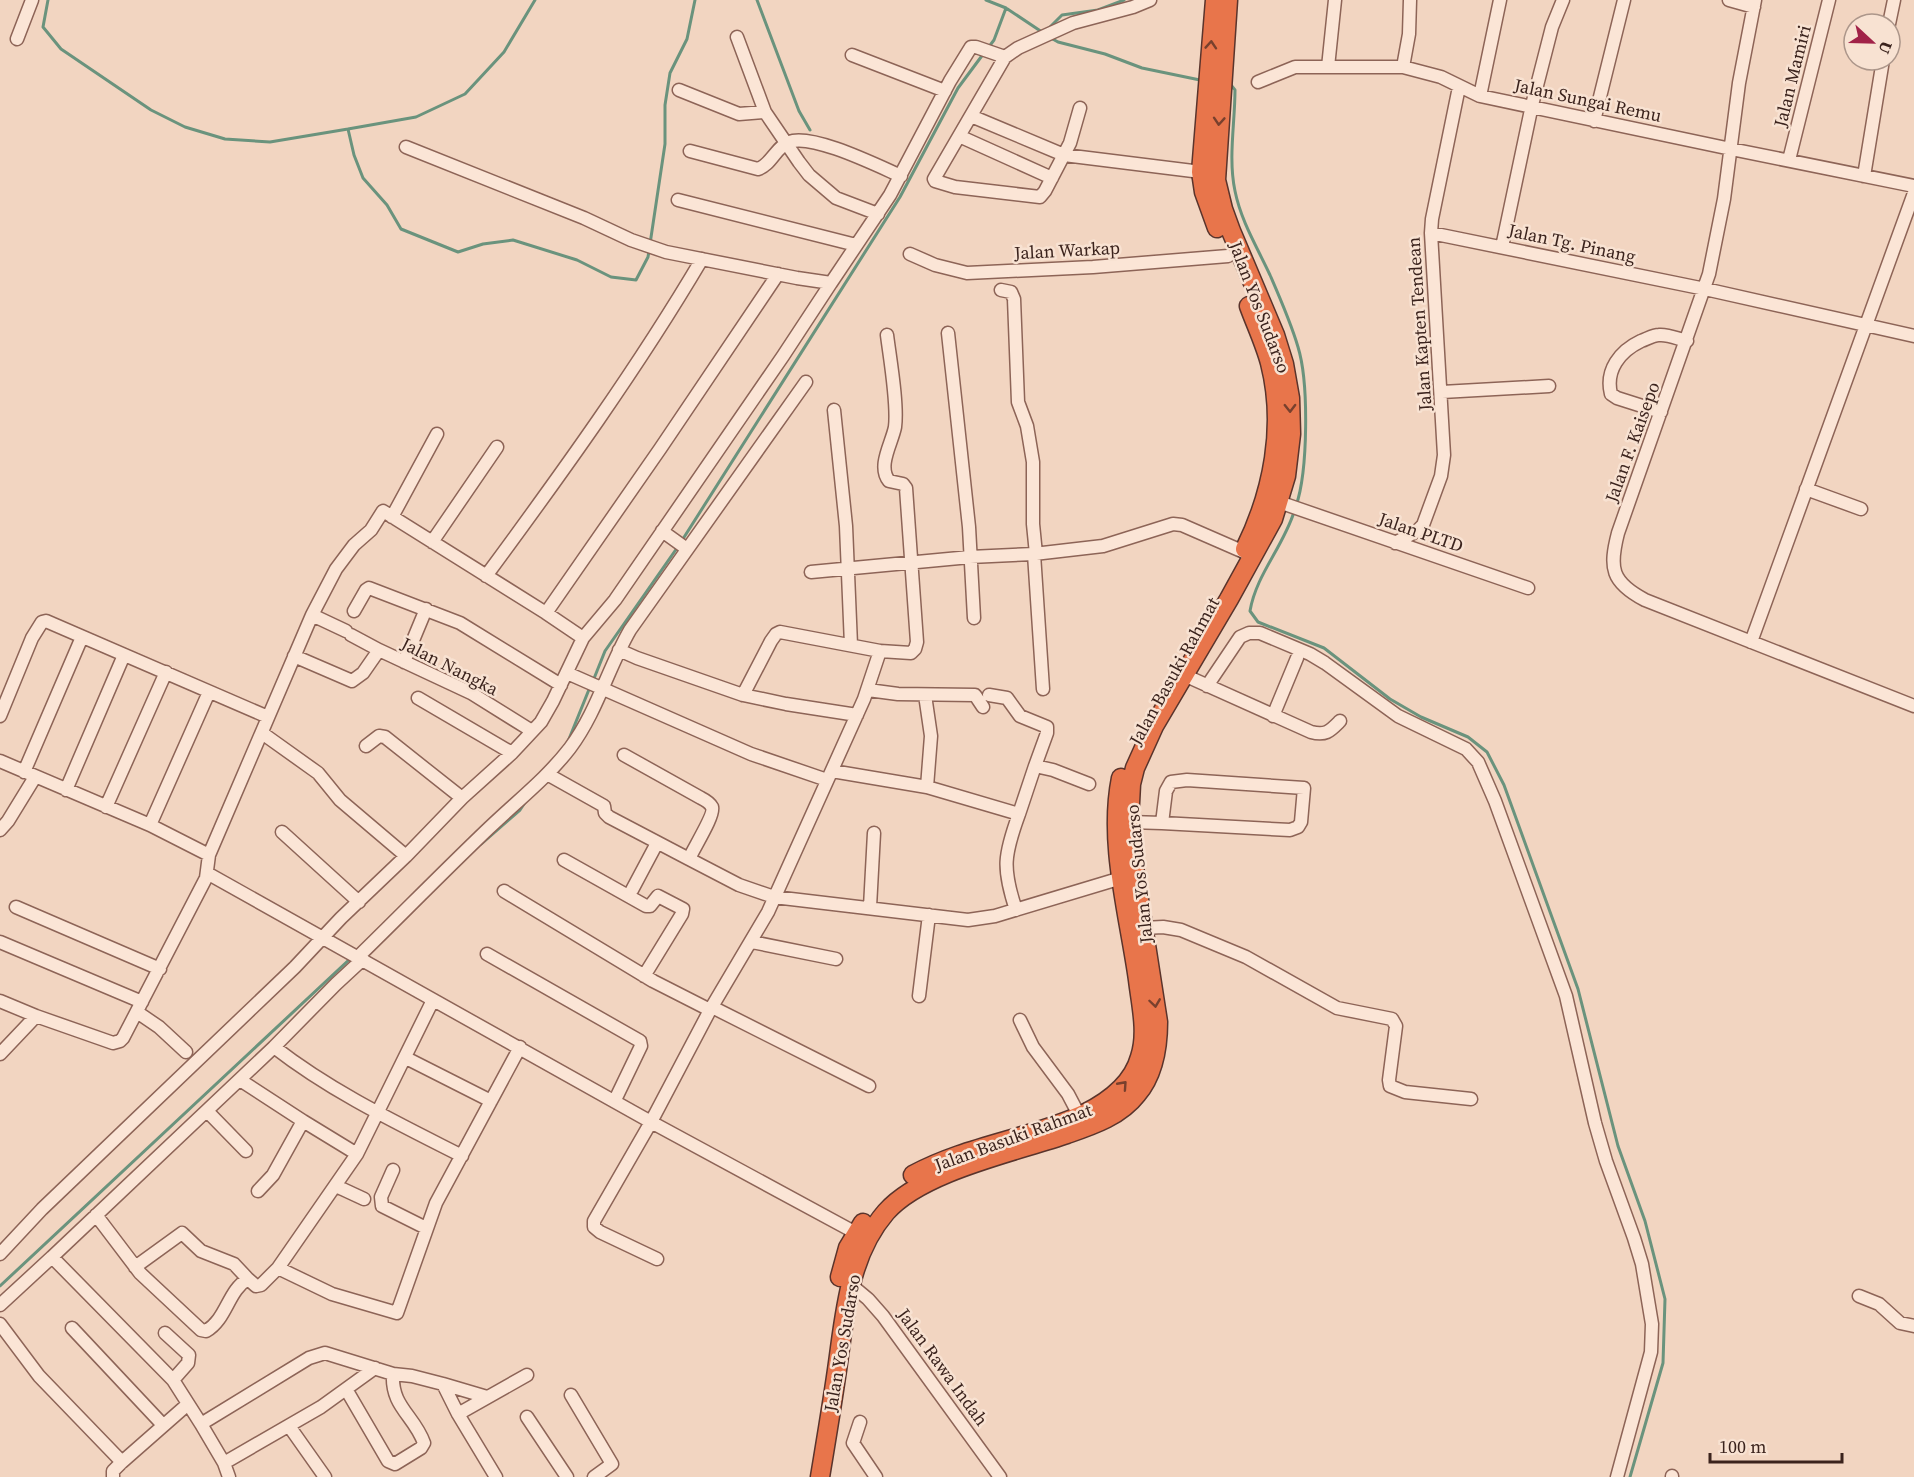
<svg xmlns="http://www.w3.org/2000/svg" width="1914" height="1477" font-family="'Source Serif 4',serif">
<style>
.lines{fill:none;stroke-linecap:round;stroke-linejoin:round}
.stream{stroke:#6a937d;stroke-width:3}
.minor-casing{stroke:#8d6457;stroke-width:15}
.highway-casing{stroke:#5a342c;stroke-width:21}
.minor{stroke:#fbe5d6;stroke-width:12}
.highway{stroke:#e8754b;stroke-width:18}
.oneway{stroke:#78402d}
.labels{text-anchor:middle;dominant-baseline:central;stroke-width:5;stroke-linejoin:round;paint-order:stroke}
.street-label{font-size:18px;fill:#3b231d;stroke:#f8e2d2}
</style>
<rect width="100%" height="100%" fill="#f2d5c1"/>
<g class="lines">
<path class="stream" d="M48,0l-5,27 18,22 90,61 34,17 40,12 45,3 78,-13 6,26 9,23 24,27 14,24 57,23 25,-8 30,-4 64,20 34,17 25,3 12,-23 1,-6
M757,0l42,111 11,19
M986,0l20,8
M1049,28l13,-13 36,-5 26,-10
M1049,37l9,5 47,12 37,14 58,12
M988,48l6,-8 12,-32 36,24
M1231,85l4,5c0,33 -7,68 0,101 6,30 22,56 35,84 10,23 21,48 28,72 11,36 10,124 -2,159
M348,129l68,-12 49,-23 39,-42 31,-52
M650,244l15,-100v-39l5,-32 17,-34 8,-39
M1294,512c-11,35 -38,63 -44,99l8,11 66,26 66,51 31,18 47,20 19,15 17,33 74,204 40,157 27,75 20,78 -2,64 -33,114
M681,542l219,-345 58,-109 26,-35
M593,681l12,-30 72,-103
M569,739l21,-52
M481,844l39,-34 6,-9
M0,1286l352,-329"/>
<g class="minor-casing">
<path id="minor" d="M1729,0l25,7
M1755,0l-16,83 -15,116 -15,75 -91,259c-9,35 -7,49 27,67l269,106
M1889,24l5,-24
M737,37l28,75 34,50 10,13 27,23 42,16
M17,39l15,-39
M852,55l93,36
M1005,57l-71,122 1,2 20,6 85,10 5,-6 25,-48 10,-35
M1328,67l7,-67
M1403,67l6,-33 1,-34
M1258,82l37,-15h108l38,10 39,19 251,53 183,37
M679,90l60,24 26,-2
M1480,96l20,-96
M971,116l93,39 137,17
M1594,121l30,-121
M959,136l93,42
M406,147l178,71 47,22 35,12 131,26 34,5 59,-88 60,-114 21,-34h5l29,10 13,-9 55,-25 60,-16 17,-7
M690,151l68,18c13,-4 18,-22 31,-27 23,-9 89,24 112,34
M1789,160l40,-160
M1864,176l19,-116
M678,200l178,45
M1431,233l274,56 209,47
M1502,247l30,-142 20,-78 11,-27
M910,254l25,11 32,8 126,-6 135,-11
M1001,290l10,2 3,7 4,103 9,24 6,36v62l3,30
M948,333l21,194 5,91
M1442,392l107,-6
M834,410l12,116 5,119
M1661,412l-44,-14 -6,-4c-6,-24 9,-43 30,-53 6,-2 12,-6 18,-6 9,-1 19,4 28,6
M1806,489l55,20
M1273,500l255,88
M392,517l45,-83
M662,531l25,18
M432,542l65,-95
M1395,543l22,-12 6,-6 18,-49 3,-21 -13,-222 1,-14 27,-132
M1034,554l9,135
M811,572l159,-15 64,-3 69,-8 70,-22 9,1 62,27
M486,576c76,-103 151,-207 216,-317
M354,611l12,-21 3,-2 91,35 101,62
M546,613l114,-164 118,-175
M312,615l34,16
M351,635l28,15
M583,638l32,-38 168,-244 48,-73
M1751,642l163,-449
M619,650l18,8 106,37 43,9 71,11
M294,656l58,25 11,-8 16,-23 92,43 61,38
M404,662l22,-53
M567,673l184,81 76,26
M1184,675l127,57c15,4 19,-1 29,-11
M1207,686l33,-49 9,-4h11l50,21 15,9 73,53 68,33 12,13 17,39 71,195 29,127 11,38 28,77 8,26 10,60 -1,28 -34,125
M868,690l30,4 77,1 8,12
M743,695l28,-54 5,-7 4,-2 100,19 31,2 4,-4 2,-7 -11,-154 -3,-4 -14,-3c-12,-15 3,-38 6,-54 3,-23 -5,-68 -8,-92
M925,695l6,41 -4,51
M989,695l18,3 13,18 27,11v6l-12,33
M418,698l94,55
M0,716l32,-78 10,-16 4,-1 222,96
M1273,716l24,-58
M262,733l56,40 22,27 66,56
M366,746l13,-10 6,1 77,61
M624,755l77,43c4,2 9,5 11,9 3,8 -19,42 -23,52l50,26 35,12 194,23 27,-4 133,-40
M0,761l150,64 59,30
M832,771l95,16 92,27 16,-48 18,4 36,14
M24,772l58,-135
M547,774l57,32 1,7 4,4 80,42
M66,790l58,-135
M106,807l60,-135
M1129,822l33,1 128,7 8,-3 3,-5 3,-34 -117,-8 -16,2 -5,9 -4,32
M150,825l59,-133
M0,830l8,-9 27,-44
M282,832l77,70
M564,860l82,46h4l8,-10 25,13 -1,5 -38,62
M207,873l444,249 205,111
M632,890l25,-47
M504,891l149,90 57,29
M16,907l144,62
M870,907l4,-74
M1016,910c-14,-42 -12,-55 3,-96
M1143,928l20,-1 18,3 65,27 91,51 55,11 4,7 -7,54 1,6 15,6 66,7
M0,942l142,60
M752,942l84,17
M487,954l153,87 1,5 -26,54
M359,956c43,-42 86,-86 130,-128 27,-26 58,-50 81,-80 27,-36 38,-80 60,-118l176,-248
M919,996l10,-81
M0,1001l36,15 77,27 7,-2 3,-3 83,-160 3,-23 103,-240 24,-46 18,-24 17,-15 12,-19 163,102 37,25 -30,63 -12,21 -29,31 -50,45 -56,58 -65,62 -46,49 -253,242 -42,45
M712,1007l157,79
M137,1012l22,15 27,25
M1020,1020l13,27 35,47 11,21
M274,1047c58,45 123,76 188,109
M0,1054l36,-38
M406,1058l85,43
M240,1080l63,41
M207,1111l39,40
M393,1170l-12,27 1,9 44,22
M336,1186l28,13
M258,1191l15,-16 30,-54 54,33
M96,1215l44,58 61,57 5,1c21,-12 22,-41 42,-52l8,7 5,-1 17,-17 79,-114 76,-154
M52,1257l222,-210 62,-63 27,-25
M657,1259l-57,-27 -6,-5v-6l57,-99 59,-112 58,-98 96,-213 16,-48
M135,1267l47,-34 19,18 33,13 14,15
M278,1268l54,26 65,19 39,-110 84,-156
M850,1284l18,15 15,17 117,161
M1859,1296l20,8 21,19 14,3
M0,1305l52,-48 121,123 28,44 108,-66 16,-5 68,21 19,2 31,8 15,30 38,63
M0,1324l39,52 83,86 66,-58
M72,1328l91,97
M165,1333l24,22 -1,8 -15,17
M443,1384l44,13
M346,1389l42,72 7,3 26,-16 3,-5c-10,-28 -33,-36 -31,-69
M571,1395l41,69 -18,13
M458,1414l69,-39
M527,1417l40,60
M860,1422l-7,21 23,34
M201,1424l23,39
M289,1426l36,51
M113,1477v-6l9,-9
M229,1477l-5,-14 97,-56 54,-39
M1672,1477v-1"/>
</g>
<g class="highway-casing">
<path id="highway" d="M1215,0l-14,172 3,20 13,36
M1245,549c28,-57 41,-123 25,-186 -5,-19 -14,-38 -21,-57
M913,1175c53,-29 117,-36 171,-61 24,-12 49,-31 56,-57 8,-24 1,-52 -2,-77 -9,-65 -30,-137 -17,-202
M840,1277l8,-29 15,-25
M820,1477c6,-36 12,-72 17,-107 8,-55 11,-114 49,-158 36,-41 129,-60 181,-78 26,-9 53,-18 70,-40 17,-20 21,-47 21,-72l-23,-148 -6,-52 2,-38 4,-16 19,-42 75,-127 44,-80 13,-43 5,-42 -1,-36 -6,-34 -9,-29 -44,-104 -8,-22 -7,-29 12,-180"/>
</g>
<use href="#minor" class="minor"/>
<use href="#highway" class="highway"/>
</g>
<defs><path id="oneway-chevron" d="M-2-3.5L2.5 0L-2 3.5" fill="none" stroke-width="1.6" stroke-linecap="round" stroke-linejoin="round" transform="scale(1.5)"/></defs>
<g class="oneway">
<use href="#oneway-chevron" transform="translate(1211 45) rotate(-86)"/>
<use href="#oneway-chevron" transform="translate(1219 121) rotate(94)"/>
<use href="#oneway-chevron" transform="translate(1290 408) rotate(89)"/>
<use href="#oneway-chevron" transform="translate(1155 1003) rotate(82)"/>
<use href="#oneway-chevron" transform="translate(1123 1085) rotate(-48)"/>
</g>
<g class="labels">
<g class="street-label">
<text transform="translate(1792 76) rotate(-76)">Jalan Mamiri</text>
<text transform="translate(1588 100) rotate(12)">Jalan Sungai Remu</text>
<text transform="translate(1572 243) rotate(12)">Jalan Tg. Pinang</text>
<text transform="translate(1067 250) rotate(-3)">Jalan Warkap</text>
<text transform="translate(1260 307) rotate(69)">Jalan Yos Sudarso</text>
<text transform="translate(1419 324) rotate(-94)">Jalan Kapten Tendean</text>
<text transform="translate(1632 442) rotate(-70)">Jalan F. Kaisepo</text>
<text transform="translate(1421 532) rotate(19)">Jalan PLTD</text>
<text transform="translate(450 666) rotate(27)">Jalan Nangka</text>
<text transform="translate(1174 671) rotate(-61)">Jalan Basuki Rahmat</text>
<text transform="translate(1139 874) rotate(-96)">Jalan Yos Sudarso</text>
<text transform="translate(1013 1137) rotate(-20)">Jalan Basuki Rahmat</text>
<text transform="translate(842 1343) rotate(-80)">Jalan Yos Sudarso</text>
<text transform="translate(943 1367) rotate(54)">Jalan Rawa Indah</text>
</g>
</g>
<g transform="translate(1872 42) rotate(112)"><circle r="28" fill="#f8e2d2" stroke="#ac968a" stroke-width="1.5"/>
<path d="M0-4.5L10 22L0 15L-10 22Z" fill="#a12248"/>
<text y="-9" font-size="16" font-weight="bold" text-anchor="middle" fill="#3b231d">U</text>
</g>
<path d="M1710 1453v9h132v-9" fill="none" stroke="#3b231d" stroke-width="3"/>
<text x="1719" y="1453" font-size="18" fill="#3b231d" stroke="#f8e2d2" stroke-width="4.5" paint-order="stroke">100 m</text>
</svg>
